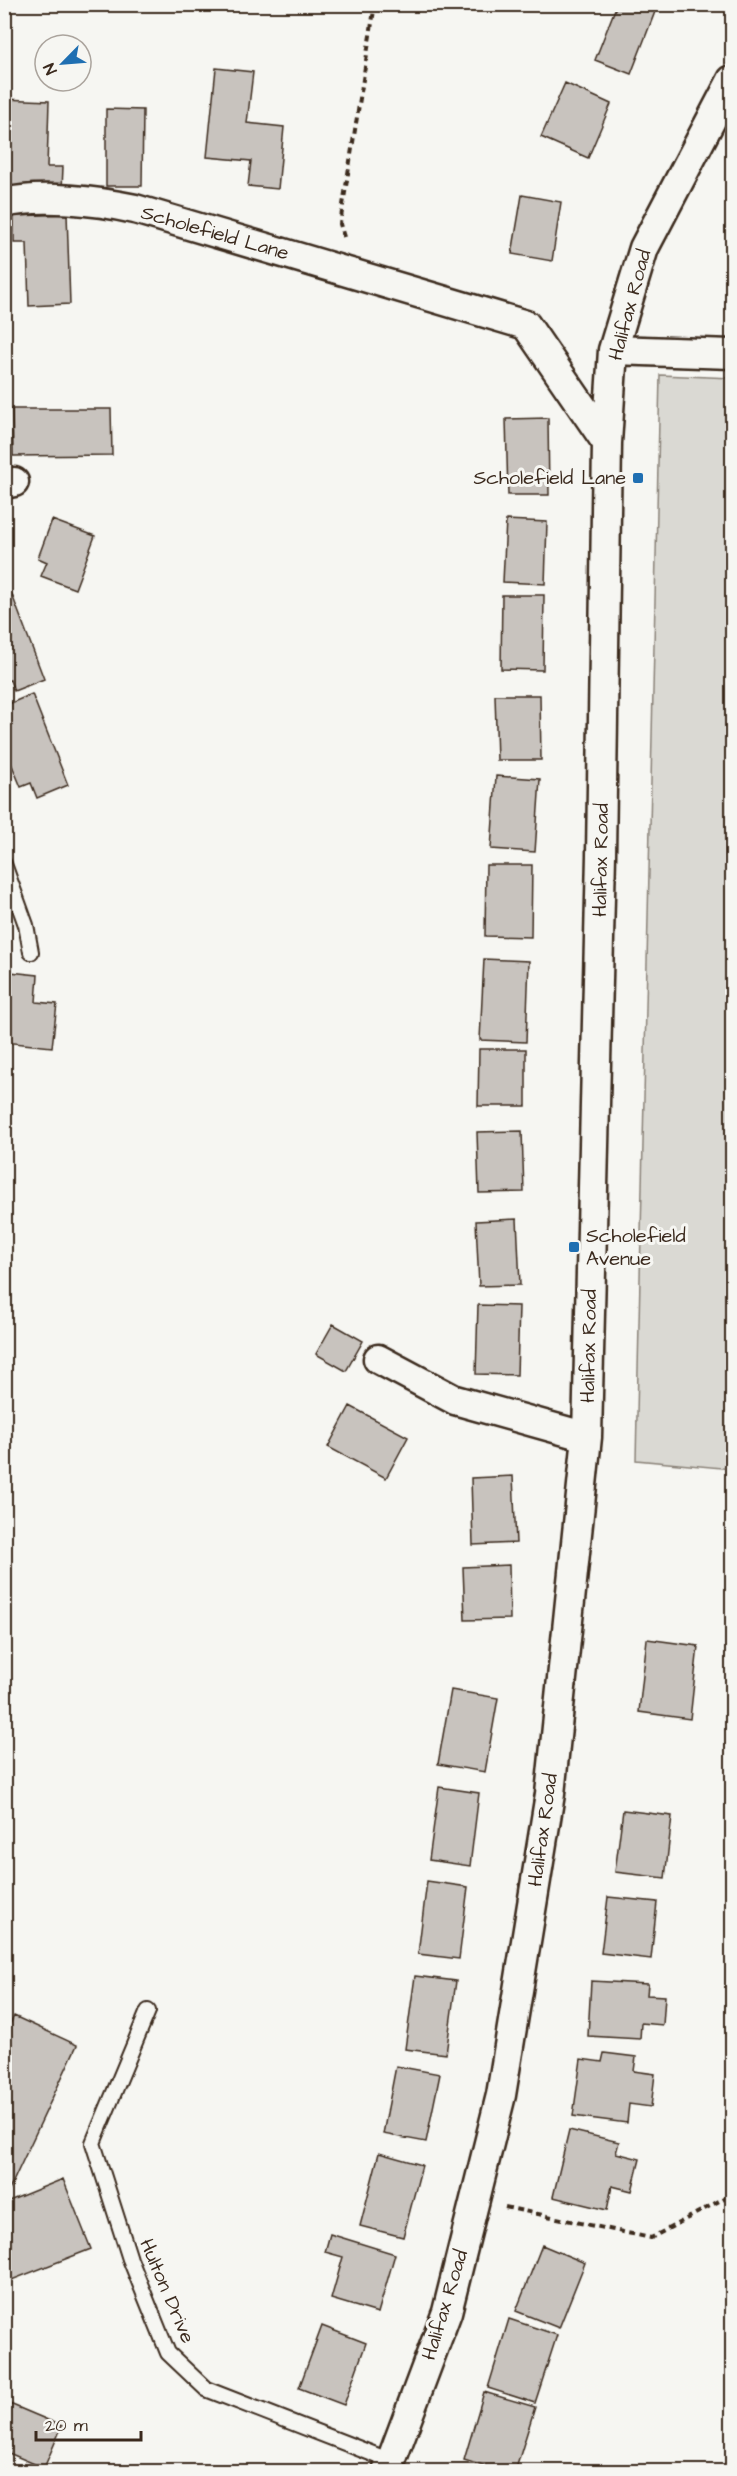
<svg xmlns="http://www.w3.org/2000/svg" width="737" height="2476" font-family="'Architects Daughter',sans-serif">
<style>
.green{fill:#dad9d3;stroke:#8a8278;stroke-width:1.5}
.building{fill:#c8c3be;stroke:#3b2a1e;stroke-width:1.5}
.lines{fill:none;stroke-linecap:round;stroke-linejoin:round}
.lane-casing{stroke:#3b2a1e;stroke-width:18}
.street-casing{stroke:#3b2a1e;stroke-width:33}
.path{stroke:#3b2a1e;stroke-width:4;stroke-dasharray:6 4.5;stroke-linecap:butt}
.lane{stroke:#f6f6f2;stroke-width:14}
.street{stroke:#f6f6f2;stroke-width:28}
.poi-dot{fill:#1f6fb2;stroke:#f6f6f2;stroke-width:2}
.labels{text-anchor:middle;dominant-baseline:central;stroke-width:6;stroke-linejoin:round;paint-order:stroke}
.street-label{font-size:20px;fill:#3b2a1e;stroke:#f6f6f2}
.poi-label{font-size:20px;fill:#3b2a1e;stroke:#f6f6f2;text-anchor:end}
</style>
<rect width="100%" height="100%" fill="#f6f6f2"/>
<filter id="ink" filterUnits="userSpaceOnUse"><feTurbulence type="fractalNoise" baseFrequency=".0167" numOctaves="2"/><feDisplacementMap in="SourceGraphic" scale="12" xChannelSelector="R" yChannelSelector="G"/><feConvolveMatrix kernelMatrix="1 2 1 2 8 2 1 2 1" color-interpolation-filters="sRGB"/></filter>
<g filter="url(#ink)">
<path class="green" d="M660,375l72,3v1091l-96,-9z"/>
<path class="building" d="M617,4h41l-27,70 -36,-14z
M216,68l37,4 -6,51 37,4 -6,62 -30,-3 3,-25 -44,-4z
M565,83l46,21 -23,54 -47,-21z
M4,99l45,2 -2,66h16l-1,22 -58,-2z
M106,109l37,1 -1,76h-36z
M522,195l39,7 -9,59 -40,-7z
M67,214l3,90 -41,2 -2,-63h-13v-27z
M12,409h99l1,46 -99,1z
M548,418l1,77h-41l-2,-76z
M52,520l43,16 -20,53 -34,-13 6,-14 -9,-4z
M506,520l41,2 -2,62 -42,-2z
M11,592l33,87 -30,12 -4,-11 -6,2v-87z
M502,595h42l-1,75 -42,-1z
M32,694l36,91 -31,13 -6,-15 -10,4 -17,-41v-40z
M495,695h45l1,65h-44z
M496,776l44,3 -5,73 -44,-3z
M486,865h46l-1,72 -46,-1z
M484,959l45,2 -3,81 -46,-2z
M10,972l28,3 -2,27 21,2 -5,43 -48,-5v-44h3z
M479,1049h47v57h-48z
M522,1131l2,61 -45,1 -2,-61z
M517,1219l3,66 -41,1 -3,-65z
M478,1305l41,1 -2,69 -41,-1z
M333,1324l30,17 -17,30 -30,-17z
M350,1406l58,31 -22,41 -58,-31z
M513,1476l3,67 -43,2 -2,-67z
M509,1565l1,54 -45,1 -2,-53z
M647,1639l51,7 -8,73 -51,-7z
M451,1690l47,8 -13,74 -47,-8z
M439,1787l40,6 -9,73 -41,-6z
M623,1810l49,6 -7,62 -50,-6z
M427,1881l41,6 -9,72 -41,-5z
M608,1897l49,5 -6,57 -50,-6z
M415,1976l41,5 -10,73 -41,-5z
M591,1981l57,3 -1,11 18,1 -2,29 -22,-2 -1,16 -52,-3z
M14,2016l63,29 -73,156v-164z
M604,2053l32,4 -2,14 21,3 -4,33 -22,-3 -2,19 -54,-7 8,-57 21,3z
M396,2066l44,8 -14,68 -43,-8z
M569,2130l50,12 -3,11 24,6 -8,32 -20,-5 -5,24 -54,-13z
M379,2153l43,12 -19,72 -43,-11z
M63,2179l28,70 -87,34v-80z
M330,2234l65,20 -17,59 -47,-14 12,-42 -18,-5z
M542,2245l43,18 -26,65 -43,-17z
M509,2319l48,16 -22,68 -47,-15z
M322,2326l44,17 -22,62 -45,-17z
M484,2392l51,15 -20,65h-13l-38,-12z
M10,2404l52,22 -18,42 -40,-17v-34z"/>
<g class="lines">
<g class="lane-casing">
<path id="lane" d="M4,864l22,61 5,27
M148,2011l-55,132 37,116 38,94 38,36 185,72"/>
</g>
<g class="street-casing">
<path id="street" d="M4,203c37,-9 94,-2 131,6l391,116 81,118
M613,350l119,4
M4,484l10,-2
M378,1359l77,41 132,37
M387,2472l60,-160 54,-217 49,-301 37,-357 14,-582 6,-412 6,-93 31,-102 88,-168"/>
</g>
<path class="path" d="M344,237l-4,-13 35,-220
M505,2207l146,31 81,-44"/>
<use href="#lane" class="lane"/>
<use href="#street" class="street"/>
</g>
</g>
<g class="poi-dot">
<rect x="632" y="472" width="12" height="12" rx="3"/>
<rect x="568" y="1241" width="12" height="12" rx="3"/>
</g>
<g class="labels">
<g class="street-label">
<text transform="translate(215 233) rotate(16)">Scholefield Lane</text>
<text transform="translate(630 305) rotate(-75)">Halifax Road</text>
<text transform="translate(601 860) rotate(-89)">Halifax Road</text>
<text transform="translate(589 1346) rotate(-89)">Halifax Road</text>
<text transform="translate(543 1830) rotate(-82)">Halifax Road</text>
<text transform="translate(167 2291) rotate(67)">Hulton Drive</text>
<text transform="translate(445 2305) rotate(-73)">Halifax Road</text>
</g>
<g class="poi-label">
<text x="626" y="478">Scholefield Lane</text>
<text x="586" y="1236" text-anchor="start">Scholefield<tspan x="586" dy="23">Avenue</tspan></text>
</g>
</g>
<rect width="737" height="2476" fill="none" stroke="#f6f6f2" stroke-width="24"/>
<rect x="12" y="12" width="713" height="2452" fill="none" stroke="#3b2a1e" stroke-width="2" filter="url(#ink)"/>
<g transform="translate(63 63) rotate(245)"><circle r="28" fill="#f6f6f2" stroke="#aba49d" stroke-width="1.5"/>
<path d="M0-4.5L10 22L0 15L-10 22Z" fill="#1f6fb2"/>
<text y="-9" font-size="16" font-weight="bold" text-anchor="middle" fill="#3b2a1e">N</text>
</g>
<path d="M36 2431v9h105v-9" fill="none" stroke="#3b2a1e" stroke-width="3"/>
<text x="45" y="2431" font-size="18" fill="#3b2a1e" stroke="#f6f6f2" stroke-width="4.5" paint-order="stroke">20 m</text>
</svg>
